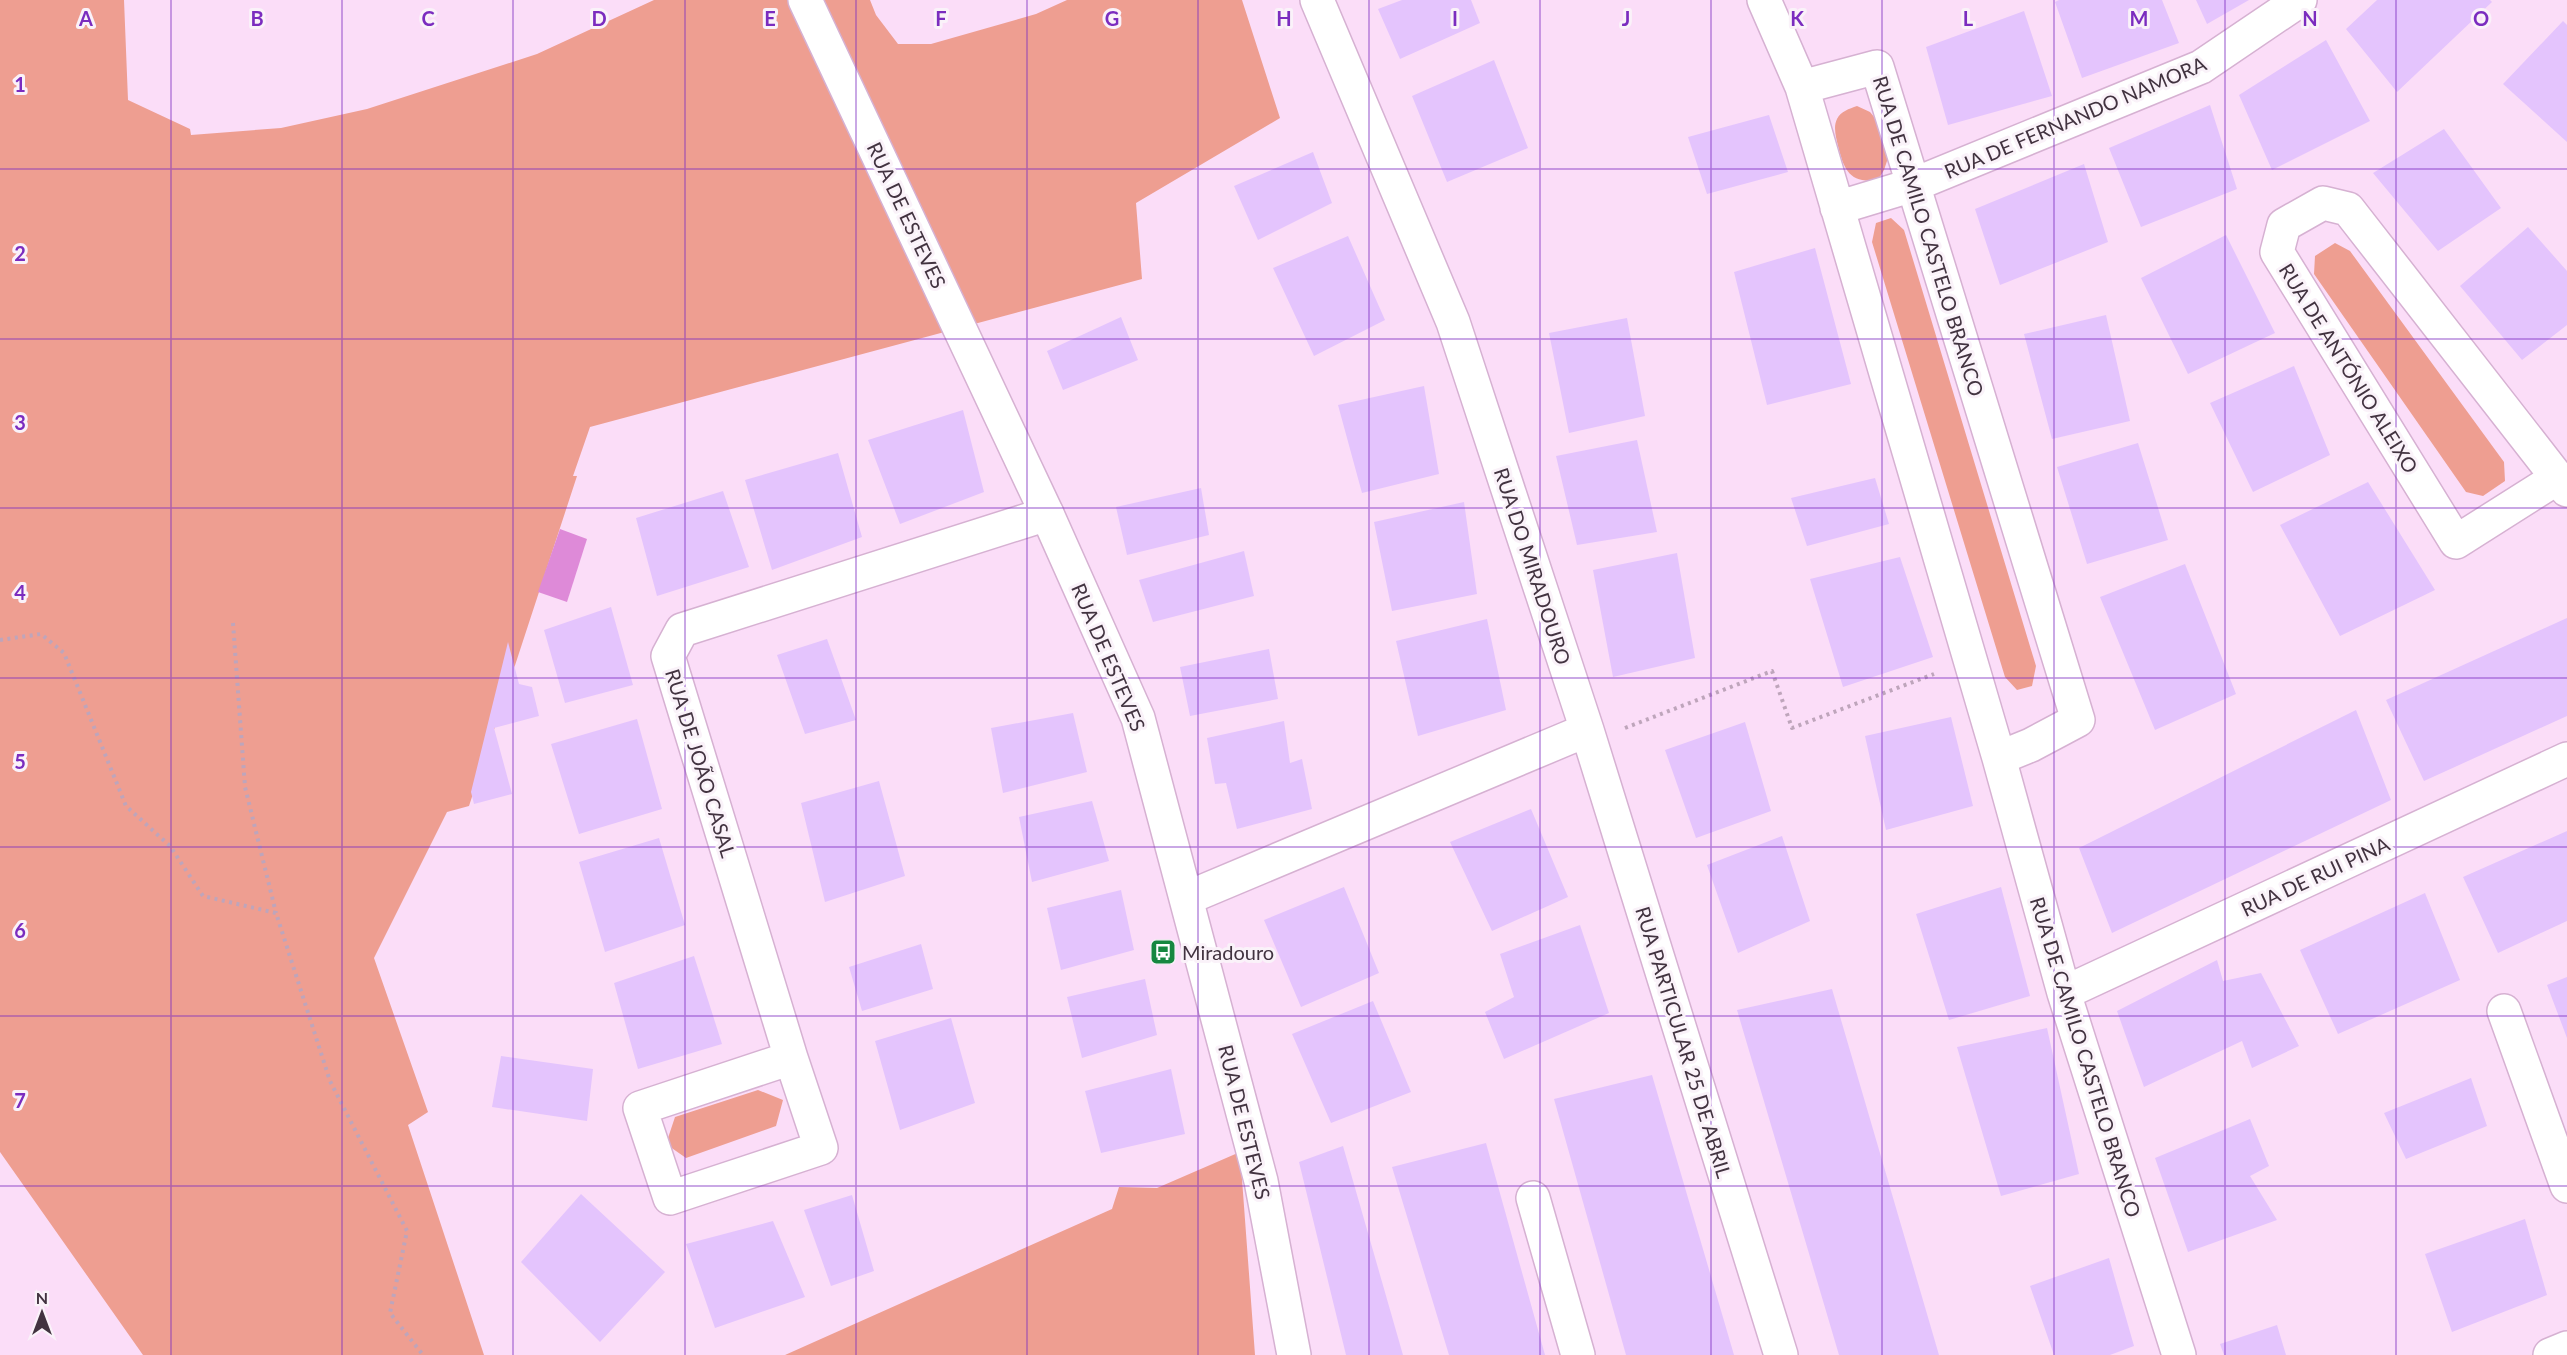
<svg xmlns="http://www.w3.org/2000/svg" width="2567" height="1355" font-family="Lato,sans-serif">
<style>
.green{fill:#ee9e91}
.water{fill:#de8ad8}
.building{fill:#e4c4fd}
.lines{fill:none;stroke-linecap:round;stroke-linejoin:round}
.minor-casing{stroke:#d6b1d2;stroke-width:36}
.tertiary-casing{stroke:#d6b1d2;stroke-width:36}
.path{stroke:#bea5bb;stroke-width:4;stroke-dasharray:3 4.5;stroke-linecap:butt}
.minor{stroke:#fff;stroke-width:33}
.tertiary{stroke:#fff;stroke-width:33}
.grid{fill:none;stroke:#7b2cbf;stroke-width:1.5;stroke-opacity:0.55}
.labels{text-anchor:middle;dominant-baseline:central;stroke-width:6;stroke-linejoin:round;paint-order:stroke}
.street-label{font-size:20px;fill:#423340;stroke:#faf2f9}
.poi-label{font-size:20px;fill:#423340;stroke:#faf2f9;text-anchor:start}
.grid-label{font-size:20px;text-anchor:middle;font-weight:bold;fill:#7b2cbf;stroke:#faf2f9;stroke-width:6;stroke-linejoin:round;paint-order:stroke}
</style>
<rect width="100%" height="100%" fill="#fbddf8"/>
<path class="green" d="M0,0h124l4,100 62,29 1,6 90,-7 86,-19 170,-55 117,-54h216l6,15 22,29h33l105,-30 31,-14h175l38,118 -144,85 6,76 -552,148 -17,49h4l-108,330 -22,6 -73,146 54,154 -20,13 76,230h-341l-143,-203z
M1857,106l13,6 9,11 9,35 -4,12 -6,10c-28,4 -34,-10 -40,-34 -2,-9 -5,-19 -1,-27 4,-8 12,-10 20,-13z
M1891,218l13,12 132,436 -4,20 -15,4 -12,-13 -133,-435 4,-19z
M2335,243l15,8 154,211 1,19 -22,15 -17,-4 -152,-218 1,-18z
M758,1090l25,10 -7,26 -90,32 -20,-14 9,-27z
M1240,1152l15,203h-470l327,-146 7,-22 38,1z"/>
<path class="water" d="M560,529l27,10 -20,63 -29,-10z"/>
<path class="building" d="M1402,0h69l9,23 -80,36 -22,-50z
M2059,0h103l17,43 -97,35 -27,-76z
M2196,0h53l-42,24z
M2377,0h113l2,2 -95,90 -51,-63z
M2024,11l28,85 -104,29 -22,-78z
M2563,21l4,4v117l-64,-58z
M2326,40l44,81 -98,49 -33,-75z
M1494,60l34,88 -81,34 -35,-86z
M2210,105l27,84 -96,38 -32,-79z
M1769,115l19,57 -81,22 -19,-57z
M2444,129l57,79 -63,43 -65,-78z
M1313,152l19,51 -74,37 -24,-54z
M2084,164l24,78 -108,43 -25,-76z
M2528,227l39,44v54l-45,35 -62,-74z
M2226,235l49,98 -87,41 -47,-96z
M1348,236l37,84 -71,36 -41,-88z
M1815,248l36,136 -84,21 -33,-133z
M2106,315l24,106 -78,18 -28,-105z
M1121,317l17,43 -75,30 -16,-39z
M1627,318l18,98 -76,17 -20,-100z
M2294,366l36,89 -77,37 -43,-89z
M1424,386l15,88 -77,19 -24,-88z
M963,410l21,82 -84,32 -32,-84z
M1637,440l20,92 -80,13 -21,-89z
M2138,443l30,97 -81,24 -30,-97z
M838,453l24,84 -90,33 -27,-90z
M1875,478l14,46 -82,22 -16,-48z
M2368,482l67,108 -95,46 -60,-111z
M1201,488l8,47 -82,20 -11,-48z
M723,491l26,76 -92,29 -21,-78z
M1464,502l13,92 -85,17 -18,-89z
M1244,551l10,45 -101,26 -14,-42z
M1677,553l18,105 -82,19 -20,-107z
M1900,557l33,100 -90,30 -33,-108z
M2185,564l51,130 -81,36 -55,-133z
M611,607l22,78 -68,18 -21,-73z
M2567,618v98l-143,65 -38,-81z
M1487,619l19,91 -88,26 -22,-95z
M827,639l29,81 -51,14 -28,-79z
M508,642l11,42 13,3 7,29 -45,12 18,66 -38,10 -3,-12z
M1269,649l9,50 -88,17 -10,-49z
M2356,710l35,90 -279,133 -33,-85z
M1073,713l14,59 -84,21 -12,-65z
M1951,717l22,89 -87,24 -21,-94z
M637,719l25,90 -83,25 -28,-90z
M1284,721l6,42 12,-4 10,50 -75,20 -11,-46 -11,1 -8,-46z
M1745,722l26,89 -75,27 -31,-88z
M879,781l26,95 -80,26 -24,-99z
M1092,801l17,60 -77,21 -13,-65z
M1531,809l37,88 -76,34 -42,-89z
M2567,831v90l-69,32 -35,-76z
M1782,836l28,85 -72,32 -31,-88z
M659,838l26,87 -80,27 -26,-90z
M1344,887l35,86 -78,34 -37,-87z
M2001,887l29,109 -81,24 -33,-106z
M1121,890l13,60 -73,20 -14,-62z
M2425,893l35,87 -122,54 -38,-84z
M1580,925l29,88 -105,46 -19,-47 29,-15 -14,-43z
M921,944l12,45 -71,22 -13,-44z
M694,956l28,88 -84,25 -24,-86z
M2217,960l6,21 38,-8 38,73 -47,22 -10,-27 -98,46 -27,-76z
M2567,977v61l-20,-53z
M1145,979l12,56 -75,23 -15,-61z
M1832,989l107,366h-100l-102,-345z
M1373,1001l38,91 -80,31 -39,-89z
M951,1018l24,85 -75,27 -25,-89z
M2047,1028l32,146 -78,22 -44,-149z
M501,1056l92,13 -6,52 -95,-14z
M1171,1069l14,65 -84,19 -16,-62z
M1652,1075l82,280h-108l-72,-256z
M2471,1078l16,48 -81,33 -22,-46z
M2250,1119l19,47 -19,10 27,44 -89,32 -33,-94z
M1486,1143l59,212h-96l-57,-188z
M1343,1146l60,209h-57l-47,-193z
M581,1194l84,78 -65,70 -79,-80z
M852,1195l22,76 -43,15 -27,-76z
M2525,1219l22,76 -95,37 -27,-78z
M773,1221l32,76 -90,31 -29,-84z
M2109,1258l25,88 -24,9h-56l-24,-69z
M2277,1325l9,30h-62l-4,-11z"/>
<g class="lines">
<g class="minor-casing">
<path id="minor" d="M1317,0l136,322 134,408 194,625
M1764,0l38,87
M1837,208l76,-23 288,-118 99,-67
M2557,478l-101,64 -179,-290 7,-27 39,-22 25,6 219,281
M1999,758l32,-13 47,-25 -201,-653 -75,20 197,671 65,235 115,362
M1187,898l400,-168
M2064,993l503,-234
M2504,1011l63,175
M791,1058l-151,50 30,90 151,-50 -30,-90 -123,-402 14,-26 365,-116
M1533,1198l45,157
M2550,1355l17,-7"/>
</g>
<g class="tertiary-casing">
<path id="tertiary" d="M805,0l242,514 91,204 123,463 33,174"/>
</g>
<path class="path" d="M233,623l12,164 31,126
M0,640l41,-6 23,19 62,153 44,40 33,50 73,17 54,168 77,150 -17,82 33,42
M1625,728l147,-57 20,57 142,-54"/>
<use href="#minor" class="minor"/>
<use href="#tertiary" class="tertiary"/>
</g>
<path class="grid" d="M171,0v1355M342,0v1355M513,0v1355M685,0v1355M856,0v1355M1027,0v1355M1198,0v1355M1369,0v1355M1540,0v1355M1711,0v1355M1882,0v1355M2054,0v1355M2225,0v1355M2396,0v1355M0,169h2567M0,339h2567M0,508h2567M0,678h2567M0,847h2567M0,1016h2567M0,1186h2567"/>
<defs>
<g id="bus-square" transform="scale(1.35)"><rect x="-9" y="-9" width="18" height="18" rx="4" fill="#168740" stroke="#faf2f9"/><path d="M-5-6H5V4H4V6H2V4H-2V6H-4V4H-5ZM-3.5-4V0h7V-4ZM-3.5 1.2v1.5H-2V1.2ZM2 1.2v1.5H3.5V1.2Z" fill="#fff"/></g>
</defs>
<g fill-rule="evenodd">
<use href="#bus-square" x="1163" y="952"/>
</g>
<g class="labels">
<g class="street-label">
<text transform="translate(2075 117) rotate(-23)">RUA DE FERNANDO NAMORA</text>
<text transform="translate(907 215) rotate(65)">RUA DE ESTEVES</text>
<text transform="translate(1929 236) rotate(73)">RUA DE CAMILO CASTELO BRANCO</text>
<text transform="translate(2349 368) rotate(58)">RUA DE ANTÓNIO ALEIXO</text>
<text transform="translate(1533 566) rotate(72)">RUA DO MIRADOURO</text>
<text transform="translate(1109 657) rotate(67)">RUA DE ESTEVES</text>
<text transform="translate(701 763) rotate(73)">RUA DE JOÃO CASAL</text>
<text transform="translate(2315 876) rotate(-25)">RUA DE RUI PINA</text>
<text transform="translate(1684 1042) rotate(73)">RUA PARTICULAR 25 DE ABRIL</text>
<text transform="translate(2086 1057) rotate(73)">RUA DE CAMILO CASTELO BRANCO</text>
<text transform="translate(1245 1122) rotate(76)">RUA DE ESTEVES</text>
</g>
<g class="poi-label">
<text x="1182" y="952">Miradouro</text>
</g>
</g>
<g class="grid-label">
<text x="86" y="26">A</text>
<text x="257" y="26">B</text>
<text x="428" y="26">C</text>
<text x="599" y="26">D</text>
<text x="770" y="26">E</text>
<text x="941" y="26">F</text>
<text x="1112" y="26">G</text>
<text x="1284" y="26">H</text>
<text x="1455" y="26">I</text>
<text x="1626" y="26">J</text>
<text x="1797" y="26">K</text>
<text x="1968" y="26">L</text>
<text x="2139" y="26">M</text>
<text x="2310" y="26">N</text>
<text x="2481" y="26">O</text>
<text x="20" y="92">1</text>
<text x="20" y="261">2</text>
<text x="20" y="430">3</text>
<text x="20" y="600">4</text>
<text x="20" y="769">5</text>
<text x="20" y="938">6</text>
<text x="20" y="1108">7</text>
</g>
<g transform="translate(42 1313)" stroke="#faf2f9" stroke-width="4.5" paint-order="stroke">
<path d="M0-4.5L10 22L0 15L-10 22Z" fill="#423340"/>
<text y="-9" font-size="16" font-weight="bold" text-anchor="middle" fill="#423340">N</text>
</g>
</svg>
